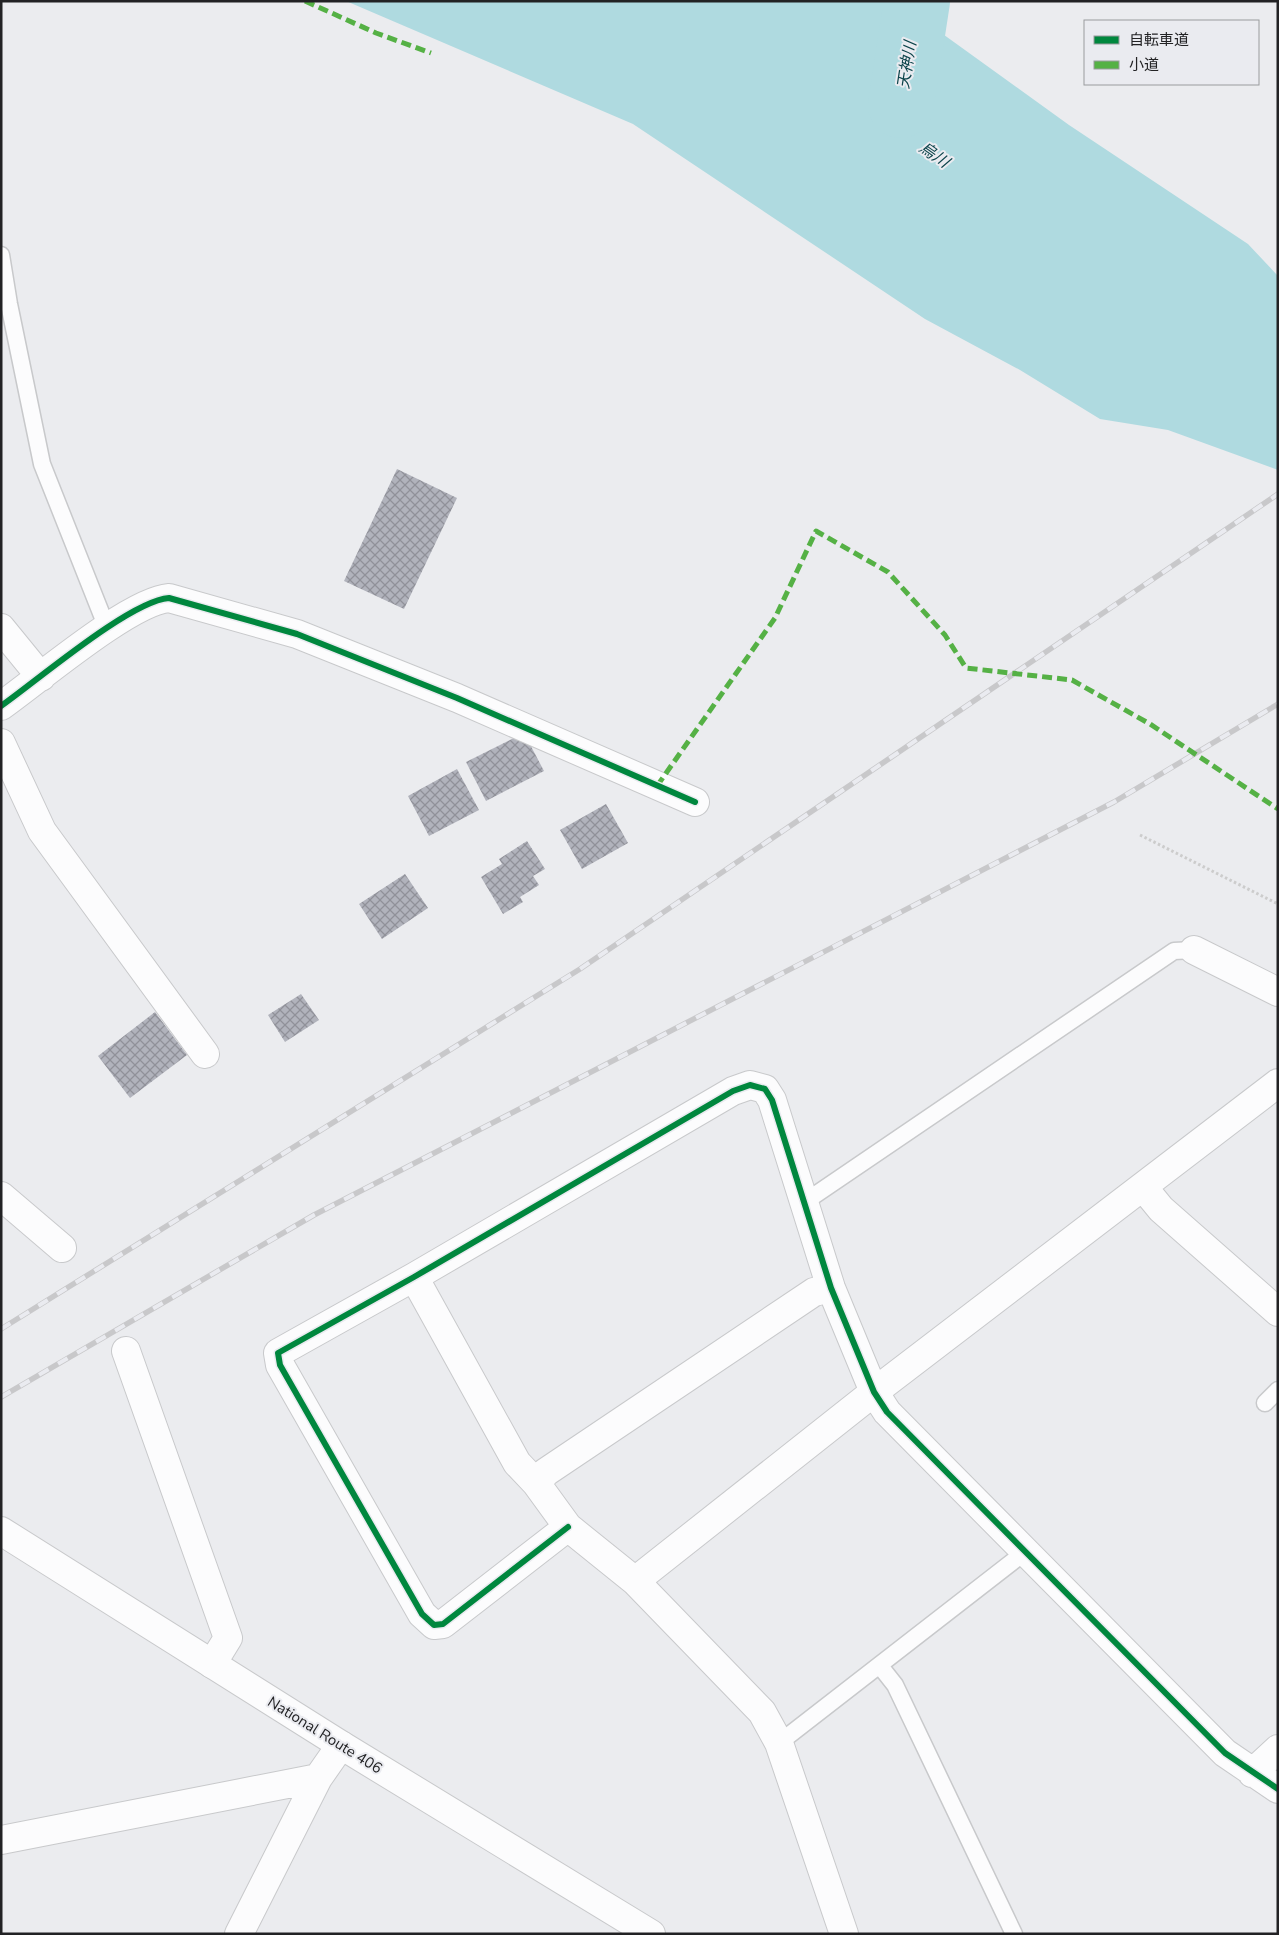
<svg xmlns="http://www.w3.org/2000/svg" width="1279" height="1935" font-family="'Nunito Sans','Noto Sans JP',sans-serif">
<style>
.water{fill:#afdae0}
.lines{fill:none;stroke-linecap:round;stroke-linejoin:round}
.river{stroke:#afdae0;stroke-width:66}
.building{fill:url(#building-cross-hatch)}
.service-casing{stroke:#c8c9cb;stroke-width:19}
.minor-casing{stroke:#c8c9cb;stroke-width:30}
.trunk-casing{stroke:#c8c9cb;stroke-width:30}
.path{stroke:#ccc;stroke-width:3;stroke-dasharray:2.5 2.5;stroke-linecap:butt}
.service{stroke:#fcfcfd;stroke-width:16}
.minor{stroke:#fcfcfd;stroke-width:28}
.trunk{stroke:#fcfcfd;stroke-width:28}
.rail-casing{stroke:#c8c8ca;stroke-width:5.5}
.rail{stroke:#eaebf0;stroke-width:4;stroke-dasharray:11;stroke-linecap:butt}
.quiet{stroke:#55b145;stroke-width:5;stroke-dasharray:10 5;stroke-linecap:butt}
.cycleway-casing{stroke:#eaebf0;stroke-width:9}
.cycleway{stroke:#00873e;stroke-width:6}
.labels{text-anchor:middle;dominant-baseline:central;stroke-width:4;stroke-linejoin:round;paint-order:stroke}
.street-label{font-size:15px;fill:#222224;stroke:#eaebf0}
.water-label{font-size:16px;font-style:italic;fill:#0c444b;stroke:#eaebf0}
</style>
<defs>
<pattern id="building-cross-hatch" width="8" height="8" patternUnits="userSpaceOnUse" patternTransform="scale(1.25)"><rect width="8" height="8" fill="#b1b3bc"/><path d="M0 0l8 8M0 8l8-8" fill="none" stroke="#909199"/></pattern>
</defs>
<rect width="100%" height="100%" fill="#ebecef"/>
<path class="water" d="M346,1h551l172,124 179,119 30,32v194l-110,-40 -68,-11 -80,-49 -95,-51 -292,-195z"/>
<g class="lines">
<path class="river" d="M901,105l16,-104"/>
</g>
<path class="building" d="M397,469l60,29 -53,111 -60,-28z
M524,733l20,38 -58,30 -20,-39z
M457,769l22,41 -50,26 -21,-40z
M606,804l22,39 -46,26 -22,-39z
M527,841l18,28 -12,7 6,9 -19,12 3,5 -20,12 -22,-37 21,-13 -3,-5z
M405,874l23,34 -46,31 -23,-35z
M301,994l18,26 -34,22 -17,-27z
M155,1012l32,43 -57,43 -32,-42z"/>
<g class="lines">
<g class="service-casing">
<path id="service" d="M1,255l8,49 33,160 65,164
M802,1200l13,-5 359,-244 20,-1
M1265,1403l13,-13
M880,1666l15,19 119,249
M779,1743l246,-191"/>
</g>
<g class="minor-casing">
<path id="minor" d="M1,628l40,49
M1,706c37,-26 129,-105 168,-108l128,36 160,64 238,104
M1,743l41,88 163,223
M1194,950l84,42
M1143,1187l18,22 117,103
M1,1196l61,52
M414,1277l103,186 19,20 32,44 67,54 127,131 17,31 65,191
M126,1351l102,287 -16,26
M536,1483l10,-11 268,-180 17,-4
M568,1527l-125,97 -9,1 -12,-11 -142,-249 -2,-12 136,-76 319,-186 17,-6 15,4 7,11 59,188 43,104 13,20 338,341 53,36
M635,1581l239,-189 404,-309
M1252,1773l26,-24
M1,1840l317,-62
M239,1934l79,-156 23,-33"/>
</g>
<g class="trunk-casing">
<path id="trunk" d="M1,1531l340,214 310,189"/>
</g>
<path class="path" d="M1140,835l138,69"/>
<use href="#service" class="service"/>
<use href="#minor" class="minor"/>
<use href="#trunk" class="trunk"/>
<g class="rail-casing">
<path id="rail" d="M1,1329l579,-360 698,-475
M1,1397l313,-182 800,-413 164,-98"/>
</g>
<use href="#rail" class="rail"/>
<path class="quiet" d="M305,1l71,32 55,20
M657,786l118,-168 41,-87 72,41 57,63 21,33 106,12 78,44 128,85"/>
<g class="cycleway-casing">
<path id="cycleway" d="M1,706c37,-26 129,-105 168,-108l128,36 160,64 238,104
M568,1527l-125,97 -9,1 -12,-11 -142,-249 -2,-12 136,-76 319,-186 17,-6 15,4 7,11 59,188 43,104 13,20 338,341 53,36"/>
</g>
<use href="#cycleway" class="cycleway"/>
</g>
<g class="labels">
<g class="street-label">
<text transform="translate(325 1735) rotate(32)">National Route 406</text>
</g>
<g class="water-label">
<text transform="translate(907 65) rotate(-81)">天神川</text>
<text transform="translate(934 155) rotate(35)">烏川</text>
</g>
</g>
<rect width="1279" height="1935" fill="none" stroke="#222224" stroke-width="5"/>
<rect x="1084" y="20" width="175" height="65" fill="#eaebf0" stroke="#9a9b9e"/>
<rect x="1094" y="36" width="25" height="8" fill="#00873e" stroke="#9a9b9e"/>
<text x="1129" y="45" font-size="15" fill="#222224">自転車道</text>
<rect x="1094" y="61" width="25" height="8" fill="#55b145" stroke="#9a9b9e"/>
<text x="1129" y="70" font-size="15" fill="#222224">小道</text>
</svg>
